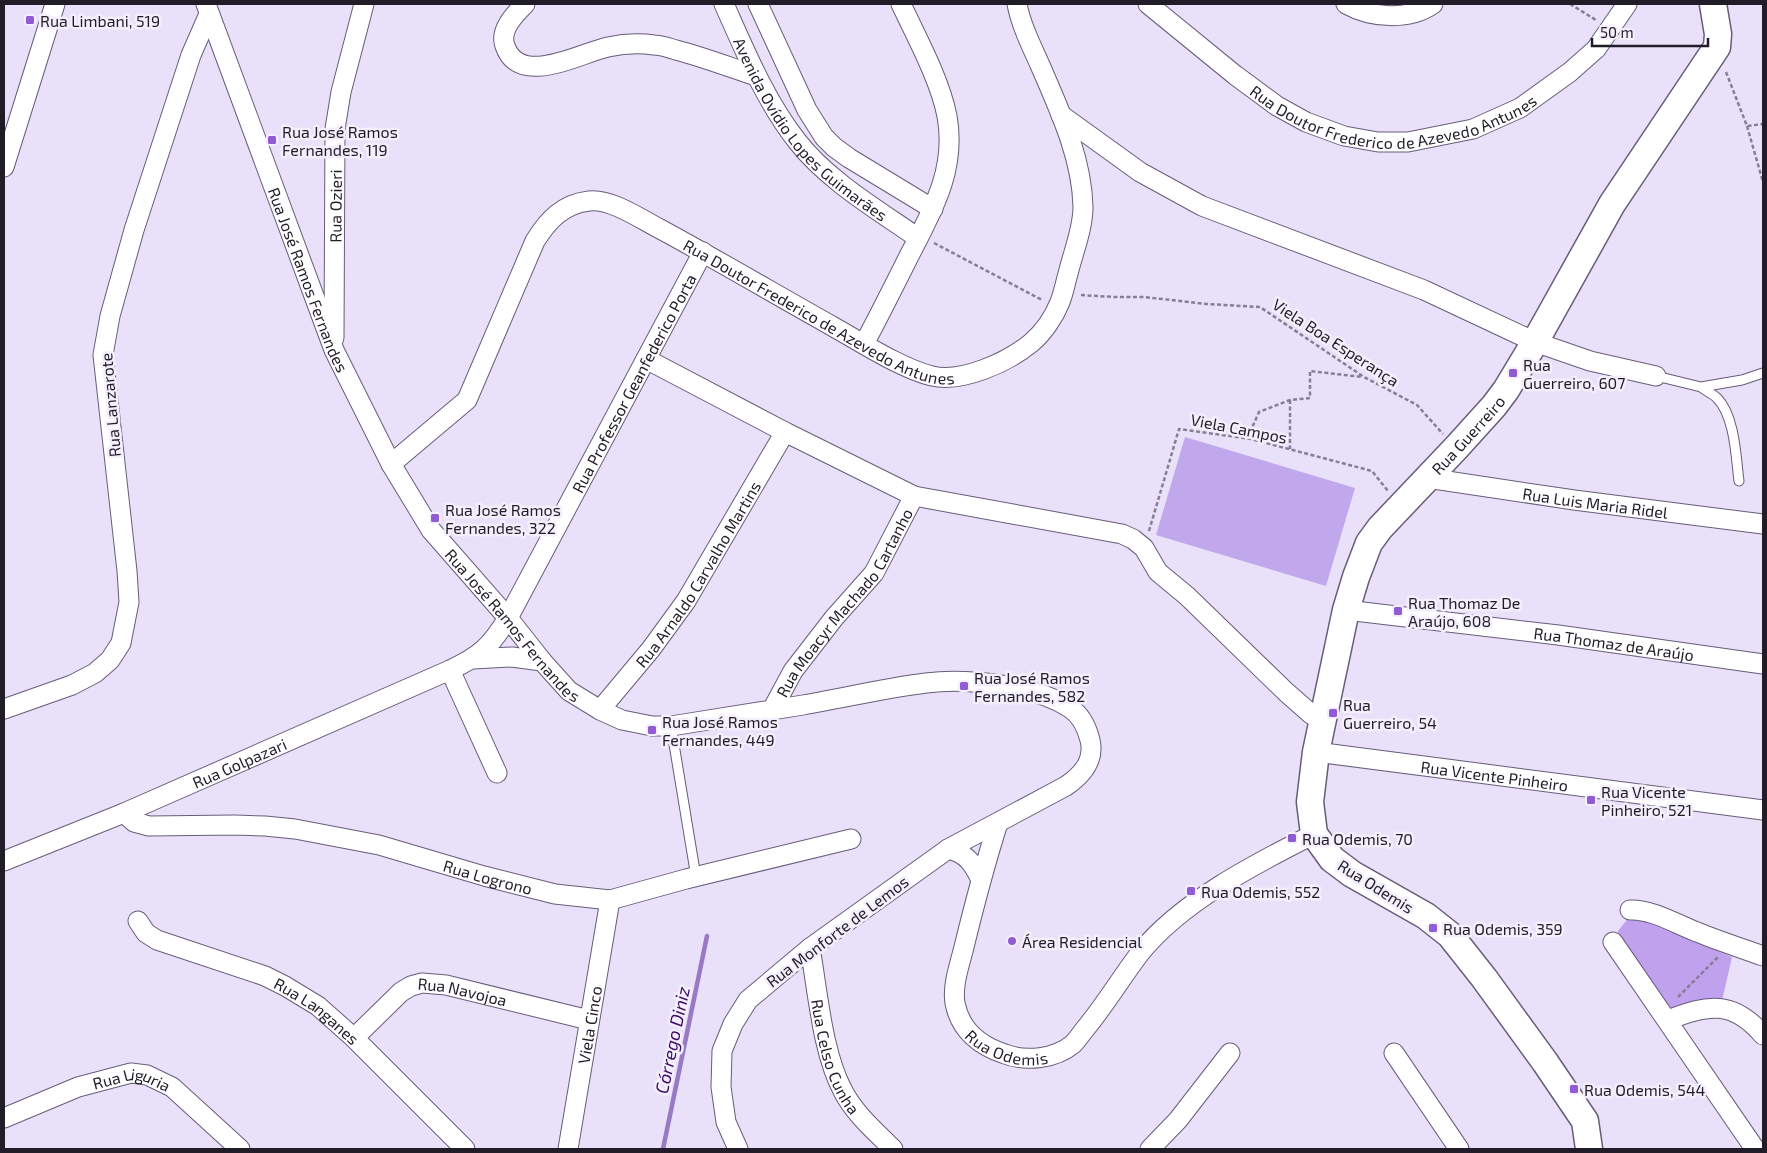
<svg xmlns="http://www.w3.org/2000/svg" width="1767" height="1153" font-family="'Exo 2',sans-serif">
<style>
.green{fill:#c1a7eb}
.forest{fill:#bfa1ee}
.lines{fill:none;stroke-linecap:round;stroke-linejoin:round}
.stream{stroke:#9779c4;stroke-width:4.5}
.lane-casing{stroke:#675d79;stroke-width:11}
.street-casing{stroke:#675d79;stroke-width:21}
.secondary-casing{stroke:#675d79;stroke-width:29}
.path{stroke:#867f92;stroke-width:2.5;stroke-dasharray:4 2.5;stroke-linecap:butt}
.lane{stroke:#fff;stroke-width:9}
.street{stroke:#fff;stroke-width:19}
.secondary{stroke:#fff;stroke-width:26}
.poi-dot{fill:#915bd3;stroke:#f4effd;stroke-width:2}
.labels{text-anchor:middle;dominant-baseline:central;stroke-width:5;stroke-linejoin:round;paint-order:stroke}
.poi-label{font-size:16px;fill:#211d28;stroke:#f4effd;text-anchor:start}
.street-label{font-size:16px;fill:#211d28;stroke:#f4effd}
.water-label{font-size:18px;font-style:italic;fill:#3d0c68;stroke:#f4effd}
</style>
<rect width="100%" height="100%" fill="#e9e0fa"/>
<path class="green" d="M1185,437l170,51 -29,98 -170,-51z"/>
<path class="forest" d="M1629,917h9l94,40 -10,44 -50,11 -54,-74v-7z"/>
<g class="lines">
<path class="stream" d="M663,1149l44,-213"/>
<g class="lane-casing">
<path id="lane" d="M1656,376l45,11 41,-7 21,-7
M1701,387c5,4 12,7 16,11 18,18 19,60 22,83
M671,726l25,151"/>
</g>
<g class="street-casing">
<g id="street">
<path id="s1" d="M206,4l128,346 57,114 40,66 77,88 34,43 27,30 31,19 22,10 30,6h19c44,-7 88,-14 132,-21 41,-7 82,-17 123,-22 41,-5 109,2 144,25 11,7 17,20 20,32 5,21 -8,35 -24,46l-118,63 -138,99 -62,52 -15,24 -11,27 -1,36 5,35 12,27"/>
<path d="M525,4c-10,10 -26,26 -20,42 15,42 75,7 103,1 14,-3 31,-4 46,-2 7,0 15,3 22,5 27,7 53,17 80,26"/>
<path id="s2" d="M724,4c21,47 41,96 73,137 30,39 81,69 121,97"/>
<path d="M758,4l49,106 17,27 10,10 15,11 84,51"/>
<path id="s3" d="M1148,4l87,71 42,31 29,16 38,14 34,6h30l65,-13 47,-21 50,-36 26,-23 31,-45"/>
<path d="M1346,4c25,14 63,17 87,0"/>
<path d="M1061,115l79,57 62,34 222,84 111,52 55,19 66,15"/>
<path d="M4,167l51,-163"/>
<path id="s4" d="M334,338l1,-209 6,-37 23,-88"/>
<path d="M864,344c15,-28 29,-56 43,-84 24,-47 50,-89 40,-144 -7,-36 -30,-78 -46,-112"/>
<path d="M646,359l139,73 129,64 208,38 11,5 11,9 14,24 29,24 99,96 25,22 11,7"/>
<path id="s5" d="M391,464l76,-64 68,-159c13,-21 28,-37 54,-40 22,-3 53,19 73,29 57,31 113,64 170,96 27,15 70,43 100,50 30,7 76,-14 99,-33 12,-10 23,-26 29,-41 4,-10 6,-22 9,-32 5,-20 14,-42 14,-63 -1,-50 -24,-98 -43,-142 -9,-20 -19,-40 -23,-61"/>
<path id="s6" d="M1427,478l147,22 189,24"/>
<path id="s7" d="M1346,610l212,25 205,29"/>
<path d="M473,659l39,-2 30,4"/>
<path d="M450,670l47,103"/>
<path d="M4,709l68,-24 23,-12 15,-13 11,-17 8,-41 -2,-31 -24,-216 7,-39 24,-86 57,-175 18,-41"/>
<path id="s8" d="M600,710l51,-61 35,-48 99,-169"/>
<path id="s9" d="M772,710l21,-39 41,-53 40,-45 40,-77"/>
<path id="s10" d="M1316,752l447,58"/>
<path id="s11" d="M124,813l10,9 15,4 86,-1 30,1 30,3 84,16 105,31 71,18 55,6 76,-21 165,-40"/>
<path id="s12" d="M998,823c-13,41 -24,83 -34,124 -4,17 -12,38 -9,56 5,27 25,43 50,51 21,8 50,5 68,-10 4,-4 8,-10 12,-15 20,-24 36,-51 55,-76 42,-52 115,-89 174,-119"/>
<path d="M948,849c18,4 25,14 33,31"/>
<path id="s13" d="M4,861l120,-48 326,-143c30,-14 40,-23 58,-52l195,-366"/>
<path d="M1630,910c22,-1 46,14 67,22 22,9 44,16 66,24"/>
<path id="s14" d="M138,921l8,12 11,7 108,36 20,10 33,20 36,32 111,111"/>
<path d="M1613,942l142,207"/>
<path id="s15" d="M810,948c8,44 12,104 33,143 11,22 32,40 50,58"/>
<path d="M1668,1020c40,-16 65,-20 95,15"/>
<path id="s16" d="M354,1038l47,-46 10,-6 11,-3 24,2 143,35"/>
<path d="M1394,1053l65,96"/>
<path id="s17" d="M4,1118l74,-31 53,-14 16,2 25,12 68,62"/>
<path id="s18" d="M568,1149l42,-249"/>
<path d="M1150,1149l28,-29 52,-67"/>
</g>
</g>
<g class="secondary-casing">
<g id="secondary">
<path id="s19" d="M1589,1149l-4,-28 -40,-59 -61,-84 -34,-43 -24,-19 -74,-42 -20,-15 -18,-25 -4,-32 6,-50 30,-142 10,-33 13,-34 11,-15 76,-80 38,-42 12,-16 29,-48 77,-138 105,-157 1,-13 -5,-30"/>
</g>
</g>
<path class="path" d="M1570,4l26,16
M1726,72l21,54 16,-2
M1747,126l16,56
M934,243l108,57
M1081,295l33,2h30l63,7 53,3 104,70 53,28 26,29
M1290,400v49
M1251,439v-9l8,-18 31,-12 20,-2v-27l52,6
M1149,531l30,-102 72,10 121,32 16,20
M1678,997l40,-40"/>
<use href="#lane" class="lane"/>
<use href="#street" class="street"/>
<use href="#secondary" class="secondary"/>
</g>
<g class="poi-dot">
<rect x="25" y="15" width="10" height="10" rx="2.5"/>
<rect x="267" y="135" width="10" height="10" rx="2.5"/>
<rect x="1508" y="368" width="10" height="10" rx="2.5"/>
<rect x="430" y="513" width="10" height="10" rx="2.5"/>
<rect x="1393" y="606" width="10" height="10" rx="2.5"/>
<rect x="959" y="681" width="10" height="10" rx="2.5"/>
<rect x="1328" y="708" width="10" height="10" rx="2.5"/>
<rect x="647" y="725" width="10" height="10" rx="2.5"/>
<rect x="1586" y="795" width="10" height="10" rx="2.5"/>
<rect x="1287" y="833" width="10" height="10" rx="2.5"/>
<rect x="1186" y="886" width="10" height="10" rx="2.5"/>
<rect x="1428" y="923" width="10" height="10" rx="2.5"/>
<circle cx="1012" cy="941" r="5"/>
<rect x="1569" y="1084" width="10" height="10" rx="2.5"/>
</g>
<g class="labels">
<g class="poi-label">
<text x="40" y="20">Rua Limbani, 519</text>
<text x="282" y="131">Rua José Ramos<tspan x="282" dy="18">Fernandes, 119</tspan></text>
<text x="1523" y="364">Rua<tspan x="1523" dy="18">Guerreiro, 607</tspan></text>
<text x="445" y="509">Rua José Ramos<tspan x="445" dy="18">Fernandes, 322</tspan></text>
<text x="1408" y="602">Rua Thomaz De<tspan x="1408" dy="18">Araújo, 608</tspan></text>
<text x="974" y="677">Rua José Ramos<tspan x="974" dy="18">Fernandes, 582</tspan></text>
<text x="1343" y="704">Rua<tspan x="1343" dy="18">Guerreiro, 54</tspan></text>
<text x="662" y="721">Rua José Ramos<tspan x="662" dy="18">Fernandes, 449</tspan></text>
<text x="1601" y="791">Rua Vicente<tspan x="1601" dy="18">Pinheiro, 521</tspan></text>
<text x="1302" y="838">Rua Odemis, 70</text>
<text x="1201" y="891">Rua Odemis, 552</text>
<text x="1443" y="928">Rua Odemis, 359</text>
<text x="1022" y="941">Área Residencial</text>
<text x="1584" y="1089">Rua Odemis, 544</text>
</g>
<g class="street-label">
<text stroke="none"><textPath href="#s3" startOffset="286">Rua Doutor Frederico de Azevedo Antunes</textPath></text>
<text stroke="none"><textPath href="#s2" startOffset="155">Avenida Ovídio Lopes Guimarães</textPath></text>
<text stroke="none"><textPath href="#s4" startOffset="132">Rua Ozieri</textPath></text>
<text stroke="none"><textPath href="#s1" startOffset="294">Rua José Ramos Fernandes</textPath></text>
<text stroke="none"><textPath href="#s5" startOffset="600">Rua Doutor Frederico de Azevedo Antunes</textPath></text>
<text transform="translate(1336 342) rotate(33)">Viela Boa Esperança</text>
<text stroke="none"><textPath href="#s13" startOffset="831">Rua Professor Geanfederico Porta</textPath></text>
<text transform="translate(110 405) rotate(-95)">Rua Lanzarote</text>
<text transform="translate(1239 428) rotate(11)">Viela Campos</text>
<text stroke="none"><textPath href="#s19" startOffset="875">Rua Guerreiro</textPath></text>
<text stroke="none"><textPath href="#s6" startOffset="170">Rua Luis Maria Ridel</textPath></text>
<text stroke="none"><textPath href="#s8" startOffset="168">Rua Arnaldo Carvalho Martins</textPath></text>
<text stroke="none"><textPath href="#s9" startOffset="130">Rua Moacyr Machado Cartanho</textPath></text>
<text stroke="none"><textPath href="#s1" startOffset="699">Rua José Ramos Fernandes</textPath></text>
<text stroke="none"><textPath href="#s7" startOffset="270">Rua Thomaz de Araújo</textPath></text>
<text stroke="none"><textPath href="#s13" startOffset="255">Rua Golpazari</textPath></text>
<text stroke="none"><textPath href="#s10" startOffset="180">Rua Vicente Pinheiro</textPath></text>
<text stroke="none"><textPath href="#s11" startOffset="374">Rua Logrono</textPath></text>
<text transform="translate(1376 886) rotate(32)">Rua Odemis</text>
<text transform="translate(837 931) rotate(-37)">Rua Monforte de Lemos</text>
<text stroke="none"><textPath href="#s16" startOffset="130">Rua Navojoa</textPath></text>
<text stroke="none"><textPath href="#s14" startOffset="204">Rua Langanes</textPath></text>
<text stroke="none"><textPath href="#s18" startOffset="126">Viela Cinco</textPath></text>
<text stroke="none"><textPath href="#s12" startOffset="261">Rua Odemis</textPath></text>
<text stroke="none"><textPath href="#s15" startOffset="112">Rua Celso Cunha</textPath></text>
<text stroke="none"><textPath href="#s17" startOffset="136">Rua Liguria</textPath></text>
</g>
<g class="water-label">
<text transform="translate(672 1040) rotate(-78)">Córrego Diniz</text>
</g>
</g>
<rect width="1767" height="1153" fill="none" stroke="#211d28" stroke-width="10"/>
<path d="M1592 38v8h116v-8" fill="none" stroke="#211d28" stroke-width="2.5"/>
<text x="1600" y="38" font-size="15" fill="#211d28" stroke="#f4effd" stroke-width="4" paint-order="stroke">50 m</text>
</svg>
